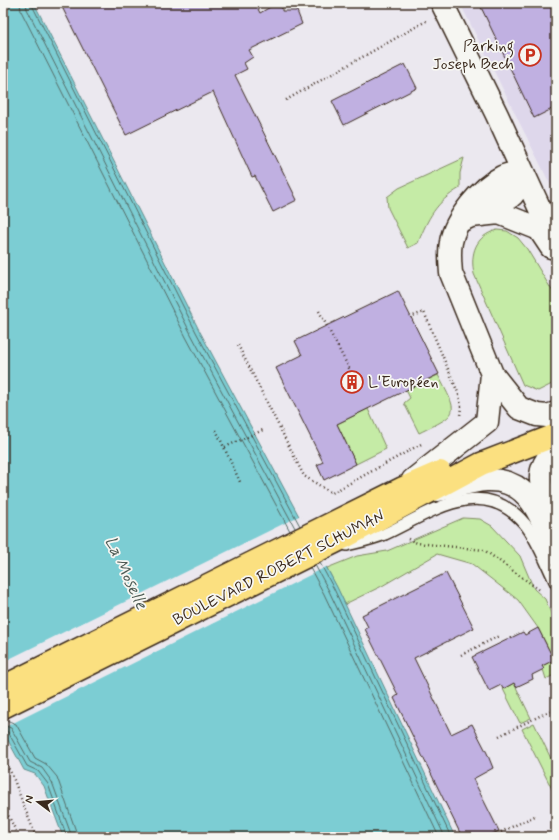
<svg xmlns="http://www.w3.org/2000/svg" width="559" height="840" font-family="Mynerve,sans-serif">
<style>
.built{fill:#ded7eb}
.green{fill:#c5eba6;stroke:#808a62}
.water{fill:#7ccdd3;stroke:#628c8b}
.pier{fill:#ebe8ef}
.lines{fill:none;stroke-linecap:round;stroke-linejoin:round}
.shore{stroke:#556b66;stroke-width:1}
.building{fill:#c0b0e1;stroke:#3b2a1e}
.lane-casing{stroke:#3b2a1e;stroke-width:14}
.street-casing{stroke:#3b2a1e;stroke-width:25}
.primary-casing{stroke:#3b2a1e;stroke-width:25}
.path{stroke:#3b2a1e;stroke-width:2.5;stroke-dasharray:1 3;stroke-linecap:butt}
.lane{stroke:#f6f6f2;stroke-width:11}
.street{stroke:#f6f6f2;stroke-width:22}
.primary{stroke:#fbe080;stroke-width:22}
.labels{text-anchor:middle;dominant-baseline:central;stroke-width:3.5;stroke-linejoin:round;paint-order:stroke}
.poi-label{font-size:16px;fill:#3b2a1e;stroke:#f6f6f2;text-anchor:end}
.street-label{font-size:16px;fill:#3b2a1e;stroke:#f6f6f2}
.water-label{font-size:17px;font-style:italic;fill:#4e5b54;stroke:#f6f6f2}
</style>
<rect width="100%" height="100%" fill="#ebe8ef"/>
<filter id="ink" filterUnits="userSpaceOnUse"><feTurbulence type="fractalNoise" baseFrequency=".025" numOctaves="2"/><feDisplacementMap in="SourceGraphic" scale="8" xChannelSelector="R" yChannelSelector="G"/><feConvolveMatrix kernelMatrix="1 2 1 2 8 2 1 2 1" color-interpolation-filters="sRGB"/></filter>
<g filter="url(#ink)">
<path class="built" d="M460,3h96v193l-94,-189z"/>
<path class="green" d="M464,158l-4,15v15c-24,14 -32,30 -42,55l-10,5 -20,-40 -1,-11 12,-9z
M497,230l10,1 11,7 9,11 29,48v85l-18,9 -15,-6 -49,-111c-4,-20 1,-38 23,-44z
M438,375c21,40 22,38 -19,58l-15,-30 6,-5 -4,-8z
M368,409l18,40 -30,15 -19,-40z
M463,518l17,1 12,7 28,30 14,33 11,10 11,26v49l-10,5 -4,-13 12,-6 -16,-32 -20,-28 -46,-36 -35,-10 -55,32 -37,18 -18,-36 30,-12 30,-5z
M514,683l17,35 -11,5 -17,-34z
M534,723l22,46v28l-34,-68z"/>
<path class="water" d="M3,3h31l165,327 138,257 118,250h-392l-19,-51 -9,-12 -11,-4 -21,-39z"/>
<path class="pier" d="M301,515l27,51 -325,162v-66z"/>
<g class="lines">
<path class="shore" d="M20,3l1,8 165,326 104,194
M26,3l1,6 164,325 104,194
M31,3l165,329 104,194
M320,563l14,26 117,248
M315,565l14,26 116,246
M310,568l14,26 115,243
M4,719l12,5 19,34 11,6 11,13 21,60
M3,725l8,3 19,34 12,6 10,14 20,55
M3,730l5,2 19,34 11,5 10,13 19,53"/>
</g>
<path class="building" d="M60,3h195l5,10 12,-7 10,1v4h15l5,13 -53,26 4,7 -9,6 3,6 -12,6 62,125 -24,12 -18,-36 -3,1 -39,-85 -87,43z
M479,3h77v104l-22,11z
M405,64l12,24 -73,37 -12,-24z
M398,291l41,83 -102,50 19,40 -32,16 -7,-15 6,-3 -47,-94 26,-13 -7,-14z
M446,573l28,55 -60,30 37,76 21,-10 15,29 6,15 -20,11 26,52 -13,6h-24l-68,-139 4,-3 -33,-66 3,-2 -6,-12z
M538,628l16,32 -12,6 2,3 -12,6 1,4 -17,8 -2,-4 -11,6 -2,-4 -12,6 -17,-34 51,-25 2,3z"/>
<g class="lines">
<g class="lane-casing">
<path id="lane" d="M347,545c12,-3 26,-6 38,-11 45,-21 97,-61 140,-10 13,16 21,39 31,59"/>
</g>
<g class="street-casing">
<path id="street" d="M442,3l55,112 59,129
M523,172c-7,1 -15,2 -21,5 -20,10 -47,42 -51,65 -2,10 -1,20 0,31l41,101 27,34 18,7 10,1 9,-3
M480,208c26,-14 32,1 43,-36
M460,221l11,-5 28,-3 40,16 12,18
M413,480l74,-58 5,-48
M438,490c16,-3 32,-9 48,-10 46,-2 54,38 70,73
M555,518c-12,-25 -25,-46 1,-68"/>
</g>
<g class="primary-casing">
<path id="primary" d="M3,687l400,-199 37,-16
M3,707l340,-169 138,-74 75,-29"/>
</g>
<path class="path" d="M286,100l142,-80
M319,311l32,61
M410,317l14,-5 35,83 2,11 -1,10
M238,345l66,131 28,17 91,-50
M216,430l25,54
M225,447l38,-17
M408,539l9,4 67,7 57,41
M461,655l38,-19
M499,736l57,-28
M3,758l9,17 24,62
M3,805l16,32
M501,832l36,-17"/>
<use href="#lane" class="lane"/>
<use href="#street" class="street"/>
<use href="#primary" class="primary"/>
</g>
</g>
<defs>
<g id="parking-ring" transform="scale(1.15)"><circle r="9.5" fill="#f6f6f2" stroke="#c8321e" stroke-width="1.5"/><path d="M-3.5-5.5H1a3.5 3.5 0 0 1 0 7H-1V5.5H-3.5ZM-1-3.4V-.6H.8a1.4 1.4 0 0 0 0-2.8Z" fill="#c8321e"/></g>
<g id="building-ring" transform="scale(1.15)"><circle r="9.5" fill="#f6f6f2" stroke="#c8321e" stroke-width="1.5"/><path d="M-4-6H4V6H1V3H-1V6H-4ZM-2.5-4.3h1.7v1.8h-1.7ZM.8-4.3h1.7v1.8H.8ZM-2.5-1h1.7V.8h-1.7ZM.8-1h1.7V.8H.8Z" fill="#c8321e"/></g>
</defs>
<g fill-rule="evenodd">
<use href="#parking-ring" x="530" y="55"/>
<use href="#building-ring" x="352" y="382"/>
</g>
<g class="labels">
<g class="poi-label">
<text x="514" y="46">Parking<tspan x="514" dy="18">Joseph Bech</tspan></text>
<text x="368" y="382" text-anchor="start">L'Européen</text>
</g>
<g class="street-label">
<text transform="translate(279 568) rotate(-27)">BOULEVARD ROBERT SCHUMAN</text>
</g>
<g class="water-label">
<text transform="translate(126 573) rotate(65)">La Moselle</text>
</g>
</g>
<rect width="559" height="840" fill="none" stroke="#f6f6f2" stroke-width="16"/>
<rect x="8" y="8" width="543" height="824" fill="none" stroke="#3b2a1e" stroke-width="1.5" filter="url(#ink)"/>
<g transform="translate(38 802) rotate(286)" stroke="#f6f6f2" stroke-width="3" paint-order="stroke">
<path d="M0-3L7 15L0 10L-7 15Z" fill="#3b2a1e"/>
<text y="-6" font-size="11" font-weight="bold" text-anchor="middle" fill="#3b2a1e">N</text>
</g>
</svg>
